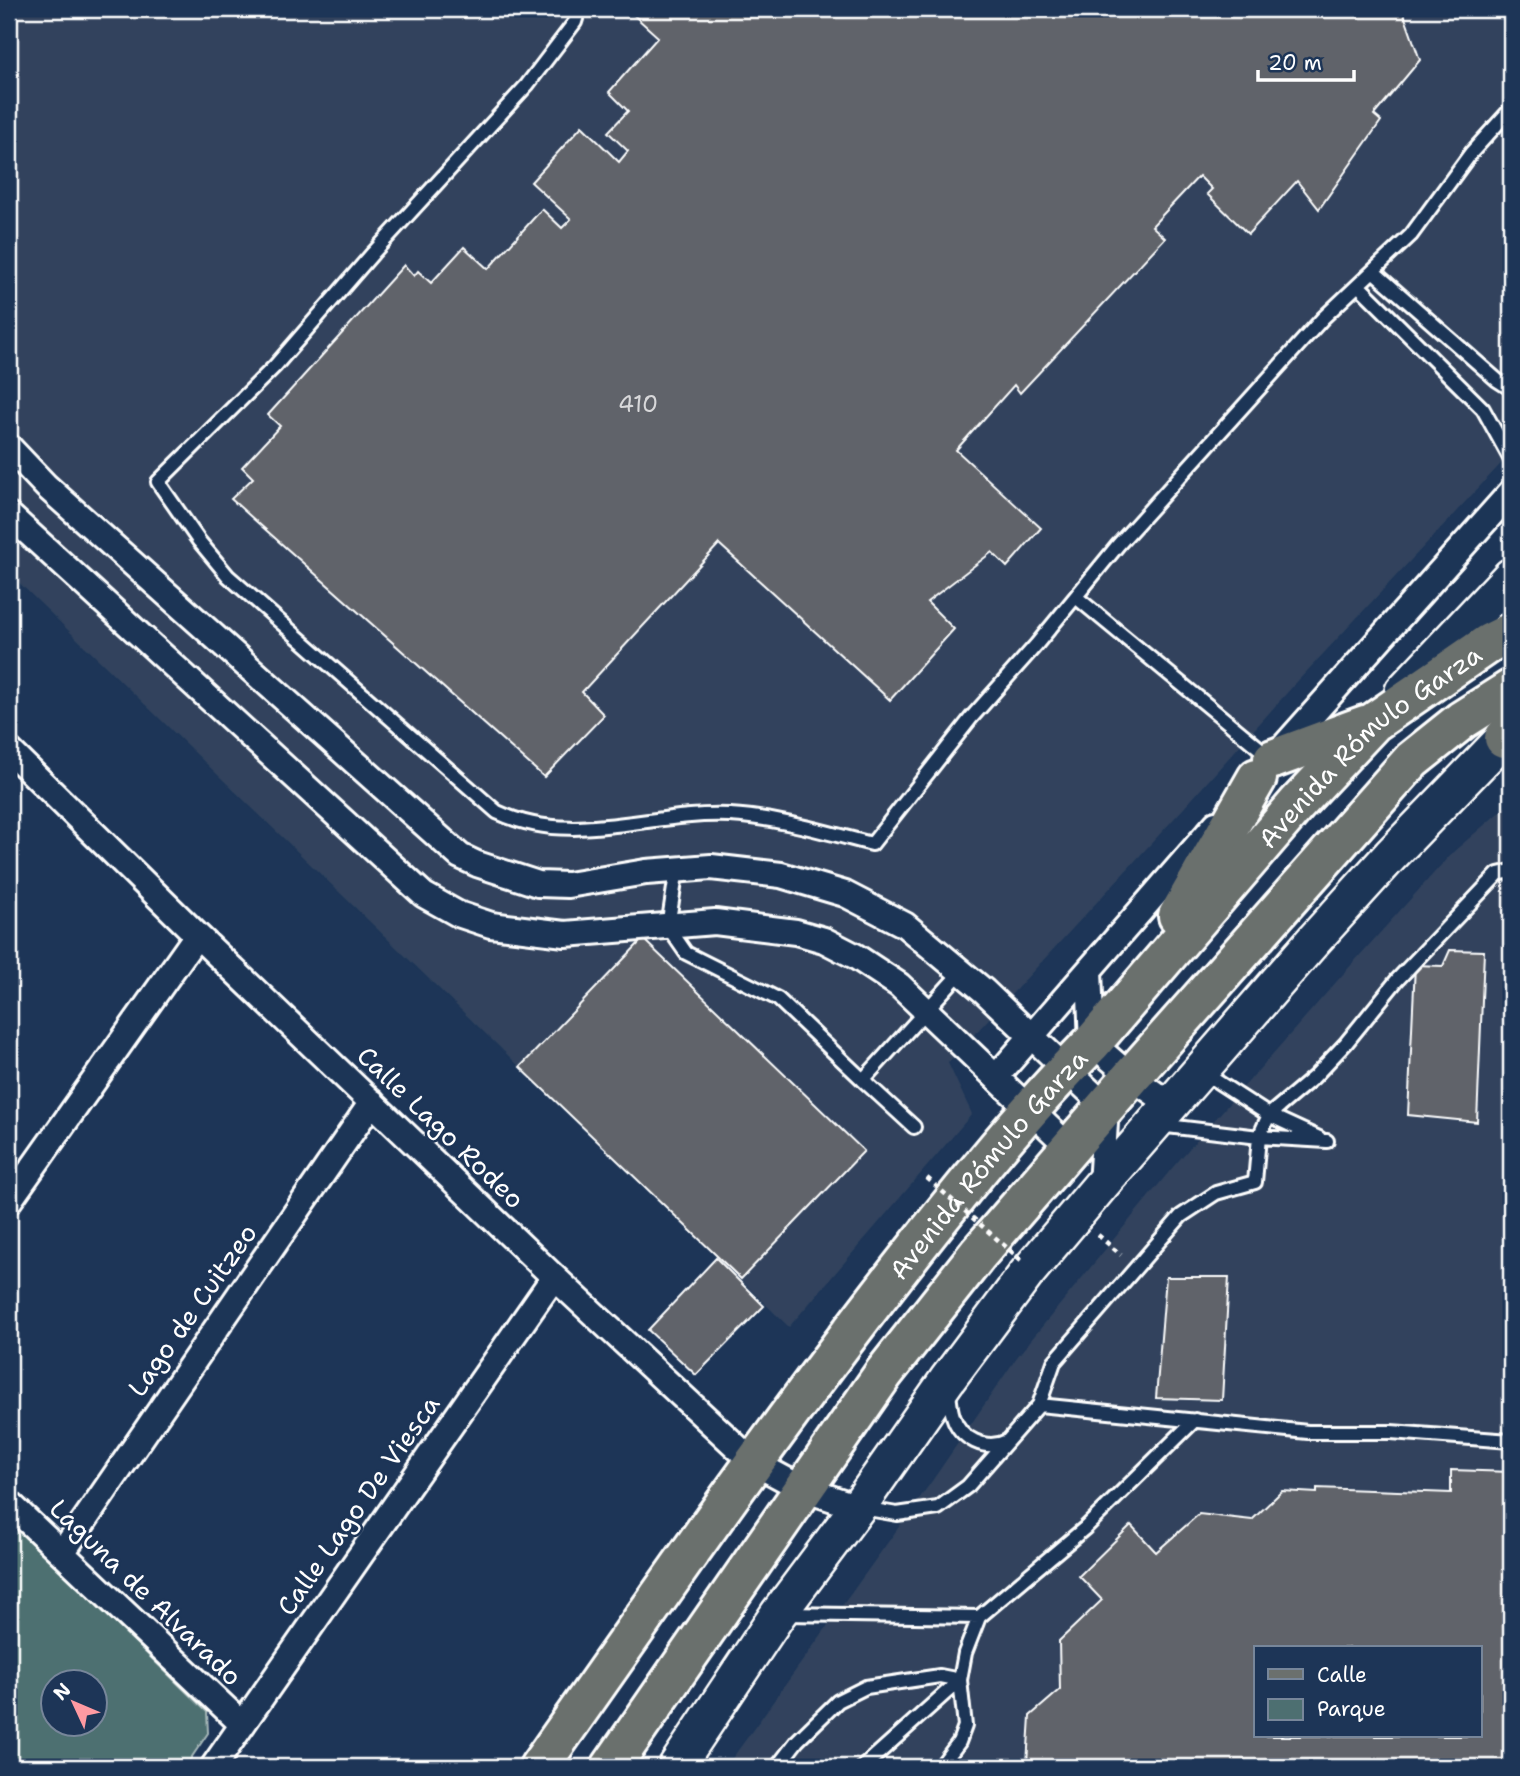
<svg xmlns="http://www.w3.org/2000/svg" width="1520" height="1776" font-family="'Shantell Sans',sans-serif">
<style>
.built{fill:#31435d;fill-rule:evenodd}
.green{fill:#4d6f71;stroke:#a6b7b8;stroke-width:2;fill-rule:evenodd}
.building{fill:#61646b;stroke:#fff;stroke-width:2;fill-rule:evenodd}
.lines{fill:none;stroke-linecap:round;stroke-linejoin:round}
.lane-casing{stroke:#fff;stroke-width:18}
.street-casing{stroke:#fff;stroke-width:30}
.secondary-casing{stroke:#fff;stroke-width:40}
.primary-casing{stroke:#fff;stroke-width:44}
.path{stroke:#fff;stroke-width:4.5;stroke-dasharray:5 5;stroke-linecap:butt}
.lane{stroke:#1d3557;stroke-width:12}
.street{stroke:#1d3557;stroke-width:24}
.secondary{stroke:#1d3557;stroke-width:35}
.primary{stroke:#6b706d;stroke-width:38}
.path-bridge{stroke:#fff;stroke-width:4.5;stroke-dasharray:5 5;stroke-linecap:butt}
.labels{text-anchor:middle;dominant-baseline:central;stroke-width:5;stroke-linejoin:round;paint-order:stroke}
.number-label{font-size:23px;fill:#d8d8da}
.street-label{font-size:26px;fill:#fff;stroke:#1d3557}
</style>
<rect width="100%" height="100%" fill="#1d3557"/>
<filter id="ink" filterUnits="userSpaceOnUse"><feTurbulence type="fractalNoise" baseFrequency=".0143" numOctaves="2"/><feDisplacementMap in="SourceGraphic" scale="14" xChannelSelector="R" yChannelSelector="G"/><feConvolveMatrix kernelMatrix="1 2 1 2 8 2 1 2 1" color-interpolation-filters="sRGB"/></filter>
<g filter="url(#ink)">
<path class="built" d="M9,9h1502v444l-217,232 -111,124 -235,254 24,51 -183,213 -780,-754z
M1511,802v965h-785l206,-286 85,-124 156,-190 187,-212 92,-102zM1256,1648h224v88h-224z"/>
<path class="green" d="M9,1520l198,192 1,21 -23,34h-176zM52,1682h42v42h-42z"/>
<path class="building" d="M627,9h775l18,51 -46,55 7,6 -62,88 -22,-28 -49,53 -41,-40 5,-5 -13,-13 -47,50 13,12 -145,155 -6,-8 -58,65 85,78 -34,39 -15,-15 -65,50 27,27 -64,71 -171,-156 -137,148 22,23 -60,62 -313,-278 22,-21 -11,-11 38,-41 -12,-11 136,-150 10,11 4,-5 13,12 33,-36 24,22 54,-60 20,19 9,-9 -40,-37 51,-56 37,36 9,-11 -20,-19 20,-21 -19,-19 49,-55z
M643,939l221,212 -123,128 -221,-212z
M1450,950l34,1 -7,171 -69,-7 7,-150 28,1z
M716,1258l48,48 -68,69 -48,-45z
M1166,1277h63l-7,123 -66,-2z
M1451,1470l60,2v295h-487l3,-3 3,-48 30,-26 -1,-49 43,-41 -23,-24 52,-51 25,27 43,-38 53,6 30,-29 35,2v-5l134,5zM1256,1648h224v88h-224z"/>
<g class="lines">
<g class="lane-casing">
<path id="lane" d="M579,9l-4,13 -48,63 -154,168 -98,113 -117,116 41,59 29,35 269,236c76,36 154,-1 233,3 48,3 95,17 142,29l99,-126 65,-73 82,-100 205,-227 88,-83 60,-82 40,-44
M1373,271l124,109 14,9
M1358,285l125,124 28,51
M1076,597l194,160
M677,868l-9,59 18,26 92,46 85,81 98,-108
M1201,1071l68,44 50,23
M863,1080l51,47
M1159,1125l100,12 68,4
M948,1388c2,9 2,20 5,28 7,23 33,36 54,25
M1039,1405l269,27h83l120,9
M862,1508l35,6 41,-6 30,-22 71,-81 15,-43 127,-146 35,-23 39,-11 4,-45 10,-22 45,-38 32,-34 51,-63 101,-106 13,-3
M785,1614l194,3
M777,1767l20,-26 41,-40 28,-14 74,-11 20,4
M863,1767l97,-87
M940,1767l19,-25 6,-16 -5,-46 5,-27 14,-36 106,-89 110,-108"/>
</g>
<g class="street-casing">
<path id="street" d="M9,447l37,39 414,370 17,8 61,20 30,1 78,-13 65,-5 70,8 64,19 60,31 79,66 122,116 -5,78
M9,515l415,380 34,19 33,11 74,9 150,-12 81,10 28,8 31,16 44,29 171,163
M9,750l188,185 357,342 199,185 50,27 55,18
M1279,752l232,-260
M1089,971l3,72 39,34 40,28
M996,1077l220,-253
M9,1201l188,-266
M9,1503l233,221
M62,1553l310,-451
M213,1767l341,-490"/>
</g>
<g class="secondary-casing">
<path id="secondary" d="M1403,691l108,-115
M676,1767l102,-153 80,-107 89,-127 80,-107 74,-88 213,-245 77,-85 113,-117 7,-4"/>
</g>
<g class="primary-casing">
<g id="primary">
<path d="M1504,738l7,-7"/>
<path d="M1273,759l92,-34"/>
<path d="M1178,916l79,-138"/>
<path id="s1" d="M539,1767c112,-159 222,-319 341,-473 67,-86 135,-173 212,-251l205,-239 77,-82 115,-79 22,-11"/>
<path d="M611,1767l273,-394 94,-119 153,-177 281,-317 50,-40 49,-31"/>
</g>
</g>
<path class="path" d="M1098,1235l23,20"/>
<use href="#lane" class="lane"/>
<use href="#street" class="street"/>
<use href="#secondary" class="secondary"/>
<use href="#primary" class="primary"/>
<path class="path-bridge" d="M927,1178l94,82"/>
</g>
</g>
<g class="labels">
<g class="number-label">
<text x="638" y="404">410</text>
</g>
<g class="street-label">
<text stroke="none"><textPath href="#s1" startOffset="1320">Avenida Rómulo Garza</textPath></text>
<text transform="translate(441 1127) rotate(44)">Calle Lago Rodeo</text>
<text stroke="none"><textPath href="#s1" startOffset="752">Avenida Rómulo Garza</textPath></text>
<text transform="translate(192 1310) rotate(-55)">Lago de Cuitzeo</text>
<text transform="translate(358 1505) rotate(-55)">Calle Lago De Viesca</text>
<text transform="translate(146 1592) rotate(44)">Laguna de Alvarado</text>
</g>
</g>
<rect width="1520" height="1776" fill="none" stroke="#1d3557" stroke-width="35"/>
<rect x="18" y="18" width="1485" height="1741" fill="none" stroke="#fff" stroke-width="2.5" filter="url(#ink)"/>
<rect x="1254" y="1646" width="228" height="91" fill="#1d3557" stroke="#77869a" stroke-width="2"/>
<rect x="1268" y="1669" width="35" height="10" fill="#6b706d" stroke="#77869a" stroke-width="2"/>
<text x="1317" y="1682" font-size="21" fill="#ffffff">Calle</text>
<rect x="1268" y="1699" width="35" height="21" fill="#4d6f71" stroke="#77869a" stroke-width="2"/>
<text x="1317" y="1716" font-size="21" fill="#ffffff">Parque</text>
<g transform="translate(74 1703) rotate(314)"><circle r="33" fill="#1d3557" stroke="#77869a" stroke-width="2"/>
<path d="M0-5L12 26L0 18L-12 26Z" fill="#ff9aa2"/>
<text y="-10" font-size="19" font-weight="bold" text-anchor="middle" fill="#ffffff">N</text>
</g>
<path d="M1258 70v10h96v-10" fill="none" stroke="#ffffff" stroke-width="3.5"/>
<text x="1268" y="70" font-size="21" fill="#ffffff" stroke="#1d3557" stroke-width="5" paint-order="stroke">20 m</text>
</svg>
